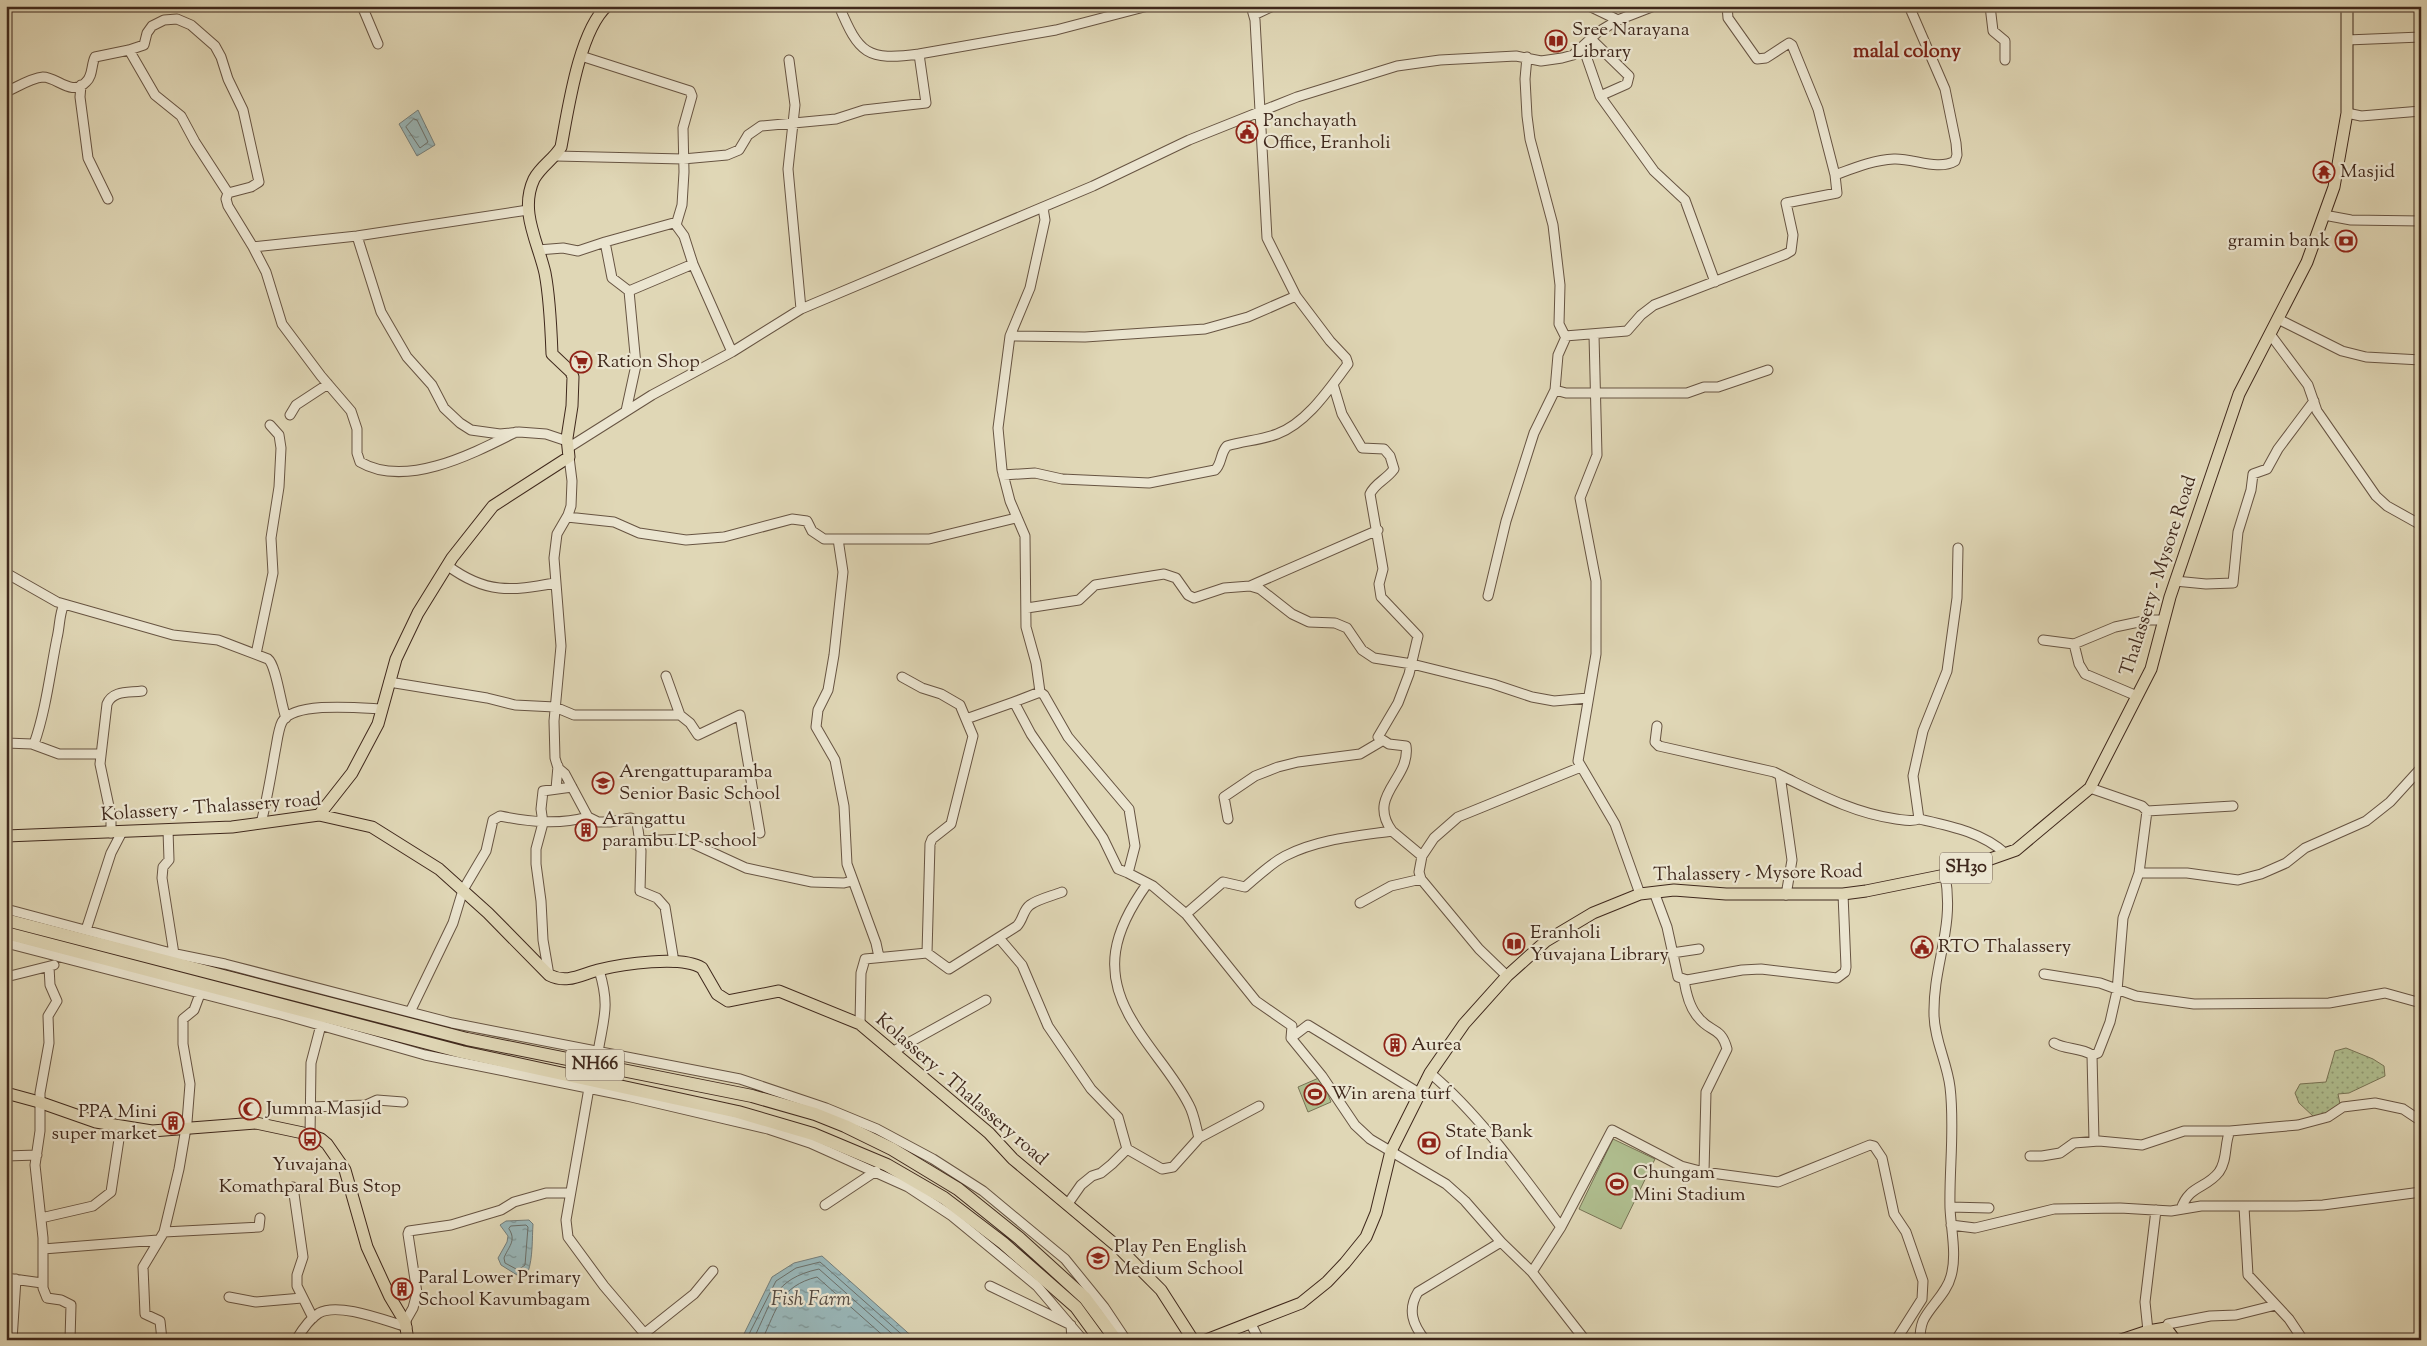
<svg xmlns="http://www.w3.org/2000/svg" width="2427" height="1346" font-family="'Sorts Mill Goudy',serif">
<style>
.green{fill:#b0bf90;stroke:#787456}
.park{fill:url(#park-dots);stroke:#787456}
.water{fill:url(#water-ripples);stroke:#757e7a}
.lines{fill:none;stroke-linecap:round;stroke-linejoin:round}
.shore{stroke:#6c706a;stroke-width:1}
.minor-casing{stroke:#675442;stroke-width:11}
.major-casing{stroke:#3f281c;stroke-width:13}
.highway-casing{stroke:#3f281c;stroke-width:14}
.minor{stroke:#ebe5d0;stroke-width:9}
.major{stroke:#e0d7b6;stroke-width:11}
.highway{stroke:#e0d7b6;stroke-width:12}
.labels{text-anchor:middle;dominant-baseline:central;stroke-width:4.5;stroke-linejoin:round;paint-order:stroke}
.shield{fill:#ebe5d0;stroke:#736152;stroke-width:1}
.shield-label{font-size:18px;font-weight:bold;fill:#3f281c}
.poi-label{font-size:19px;fill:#3f281c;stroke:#ebe5d0;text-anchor:start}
.street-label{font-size:19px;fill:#3f281c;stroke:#ebe5d0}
.neighbourhood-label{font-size:20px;font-weight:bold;fill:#7a1f14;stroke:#ebe5d0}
.water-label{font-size:20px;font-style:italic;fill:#564c43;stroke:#ebe5d0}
</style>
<defs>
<pattern id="park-dots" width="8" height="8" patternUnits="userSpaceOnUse" patternTransform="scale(1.25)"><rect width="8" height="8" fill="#b0bf90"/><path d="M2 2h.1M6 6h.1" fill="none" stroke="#919b75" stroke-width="1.8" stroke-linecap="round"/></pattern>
<pattern id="water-ripples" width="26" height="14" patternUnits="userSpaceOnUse" patternTransform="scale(1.25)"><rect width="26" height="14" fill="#99b7b9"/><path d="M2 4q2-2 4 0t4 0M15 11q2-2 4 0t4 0" fill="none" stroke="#7e9596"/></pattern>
</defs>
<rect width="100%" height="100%" fill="#e0d7b6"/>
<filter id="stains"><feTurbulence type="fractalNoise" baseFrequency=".004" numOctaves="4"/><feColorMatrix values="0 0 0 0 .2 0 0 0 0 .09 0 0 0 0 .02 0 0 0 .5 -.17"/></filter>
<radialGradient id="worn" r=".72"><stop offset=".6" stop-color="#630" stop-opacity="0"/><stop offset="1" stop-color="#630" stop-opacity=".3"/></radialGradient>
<path class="green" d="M1321,1077l10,25 -23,10 -10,-25z
M1613,1139l42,20 -34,70 -42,-20z"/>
<path class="park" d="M2346,1048l27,11 11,7 1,10 -36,17 -11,1 2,10 -3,6 -23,7 -15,-14 -4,-10 5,-9 26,-2 9,-31z"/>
<path class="water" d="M418,110l17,35 -18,11 -18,-32z
M529,1220l4,4c-1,15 0,33 -5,48l-11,3 -16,-10 -3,-7 9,-16 1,-6 -8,-11 6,-4z
M822,1256l94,84h-175l31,-63 22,-14z"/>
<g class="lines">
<path class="shore" d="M414,119l3,1 11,22 -8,6 -14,-21z
M511,1226l15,-1 2,2 -3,38 -7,5 -13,-7 -1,-5c4,-11 13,-17 5,-29z
M746,1340l30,-59 20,-13 24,-6 88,78
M753,1340c19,-38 20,-61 66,-71l80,71
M762,1340c15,-31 18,-54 55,-63l71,63"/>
<g class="minor-casing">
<path id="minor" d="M362,6l16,38
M839,6c20,48 28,55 80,48
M1589,6l29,14
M1727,6l1,12 29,41 9,-1 23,-15 3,2 26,64 17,66c19,-7 38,-15 59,-16 19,-1 44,12 61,2l2,-6 -1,-12 -11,-54 -36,-83
M1990,6l3,25 12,10v19
M1254,15l19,-9
M1591,39l38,37 -2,8 -27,12
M2347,40l74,-3
M1583,47l17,49 54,75 31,29 30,82
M129,50l26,45 26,21 14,26 33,51
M581,56l109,35 2,5 -9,32 1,44 -2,33 -6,20 8,11 9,28 39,88
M1527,57l-2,22 2,37 3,23 23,86 7,60 -1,39 6,12 62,-5 14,-16 13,-10 132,-51 5,-3 2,-16 -7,-32 51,-10 -2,-18
M789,60l6,45 -7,64 13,140
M81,85l-1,12 8,61 20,41
M6,92c11,-5 25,-14 37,-15 14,0 29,20 43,5 7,-6 5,-17 9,-25l34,-7 15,-5 3,-12 5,-7 12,-6 13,-1 14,6 24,21 6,11 7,22 15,31 16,72 -8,5 -23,6 -2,6 2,7 25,41 104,-11 171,-26
M2347,113l14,3 60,-5
M556,156l127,3 44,-4 12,-5 9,-15 13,-9 75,-7 28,-9 62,-7 -7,-49 137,-24 92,-24
M1043,208l2,12 -15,68 -20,48 -12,92 4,42 8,31 15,35 1,91 10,36 4,29 4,3 24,42 61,72 6,37 -7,27 25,13 33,28
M2324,215l27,5 70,1
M357,236l24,76 26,45 25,28 12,23 16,15 11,7 29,4 19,-2 27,2 21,7
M253,247l13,25 16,52 39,52 30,35 6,18v24l3,9c46,27 114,-9 156,-30
M538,250l25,-2 15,3 27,-9
M629,291l-17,-13 -7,-36 72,-20
M2278,319l64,32 24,6 55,3
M2270,334l38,51 9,26 59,85 11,10 34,19
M1594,335l3,120 -17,43 16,83v73l-18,107 37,63 25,70
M1010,336l75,1 120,-8 43,-12 48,-21
M1333,384l9,30 20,34 22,1 6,7 4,13c-8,11 -19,14 -24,25l13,75 -4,15 2,13 37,39 -9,38 -11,29 -20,34 11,7 17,2c5,33 -40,49 -14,85
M1555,390l11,3h121l17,-6h14l50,-17
M626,411l10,-46 -7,-74 64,-27
M290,415l6,-10 32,-21
M568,448l84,-53 80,-43 69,-43 292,-123 96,-46 108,-43 100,-31 43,-6 76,-4 25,5 21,-3 11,-3 25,-23 20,-12 36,-14
M569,457l3,24 -1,25 -3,9 -11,19 -3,24 7,88 -7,75 1,37 3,10 7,6 23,43 10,5h12l21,-4 6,4 4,29 -1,40 17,7 8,9 9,55
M1003,475l32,-2 27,6 87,4 66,-13c7,-6 5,-17 12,-24 16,-5 34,-6 50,-12 30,-11 52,-45 71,-70l-2,-6 -16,-17 -34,-45 -29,-58 -12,-218 -4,-14
M567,517l47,5 25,11 47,7 38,-3 68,-18 15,2 5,10 12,8h105l87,-21
M838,539l5,33 -9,83 -6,35 -10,20 -2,17 19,33 9,46 3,58 29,79 3,14
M448,566c38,28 63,25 107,17
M6,573l51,29 116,33 45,5 50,19c8,6 13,46 18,59
M2175,581l31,3 27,-1 5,-51 13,-42 2,-16 14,-5 11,-20 36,-48
M1250,586l128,-56
M1488,596l18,-75 28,-88 21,-43 3,-35 8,-18
M1027,608l52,-8 16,-15 69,-11 12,4 12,17 6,3 30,-10 26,-2 10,3 32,25 17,8 26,1 12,5 15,22 12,8 38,6 81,20 39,13 22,4 34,-3
M2043,640l31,4 41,-17 33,-7h16
M2074,644l5,20 6,10 52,22
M256,654l17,-81 -2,-35 8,-51 2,-39 -2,-13 -9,-10
M902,677l20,11 19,6 19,11 13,31 -22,88 -19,15 -2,5 -3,109
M389,682l98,16 28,7 40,2 19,8h106l-14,-39
M1040,692l-26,10 17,32 72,104 15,31 10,4
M680,715l10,8 8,12 42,-20 20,118
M966,719l48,-17
M1657,726l-2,16 4,4 115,26 6,3 12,85 -6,35
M6,743l26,1 27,10h41
M34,744c12,-34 16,-71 23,-106 3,-12 2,-23 7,-34
M1780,775c39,19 73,38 116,44 8,1 16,3 23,0l-6,-43 10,-45 24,-60 10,-73 1,-50
M2090,788l52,18 5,5 -8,62h48l51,7 23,-6 25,-11 19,-15 61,-27 24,-19 31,-34
M556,789l2,-23
M2147,811l86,-5
M1228,819l-4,-22 31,-21 23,-9 20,-5 62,-8 22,-13
M1919,819c31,7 63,13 87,35
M261,823c6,-23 10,-48 14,-71 2,-9 3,-22 7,-30 12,-21 79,-14 100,-13
M168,830l1,30 -6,7 -1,11 12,76
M111,833v-17l-11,-52 7,-60c6,-14 22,-11 35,-13
M640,841l43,-2 63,29 66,14 32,1 8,-2
M1422,856l12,-18 24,-21 123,-50
M1147,884c-33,46 -46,87 -14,138 17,29 41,53 56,83 5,9 7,22 10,33
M1654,892l13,35 11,50 9,3 55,-10 19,-1 76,9 8,-6 1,-5 -3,-73
M1360,903l31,-17 30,-7
M6,909l165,44 54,11 227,59 288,56 86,29 51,21 56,30 50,32 82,68 39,48 22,33
M86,930l25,-77 11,-21
M999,938l23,27 26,61 43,63 27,28 9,32 35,20 11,-2 26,-29 60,-32
M6,943l275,71 144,41 202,41 141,33 42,14 98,44 44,29 85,70 46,54
M1672,953l27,-4
M49,967l1,18 7,16 -9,15 1,27 -9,50v38l-5,34 8,73v50l4,10 14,2 10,5 -1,35
M2044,974l56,9 36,13 58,8 135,-1 56,-10 36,10
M549,975l-6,-35 -2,-39 -5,-37v-15l7,-26 -2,-14 2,-18 29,-4
M6,977l48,-12
M1684,980c2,13 5,27 14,37 12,16 23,9 29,32l-21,43 -2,80
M410,1012l43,-89 10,-33 23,-39 7,-31 7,-4c31,6 58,9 88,1
M860,1024l1,-51 4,-14 62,-6 22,16 68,-43c6,-6 6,-16 13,-21 8,-6 22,-9 32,-13
M1291,1038l31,38 33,49 15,14 76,45 19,17 36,41 -83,50c-11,18 -5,33 7,48
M2054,1043c12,7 26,4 38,12l2,86
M598,1052c6,-36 12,-46 1,-82
M892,1052l94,-52
M2092,1055l6,-2 12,-31 7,-31 6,-73 16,-45
M1430,1073c49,41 93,103 131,154l-29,45
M589,1088l-23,132 2,17 36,49 46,54
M1419,1093l-111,-68 -17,13 1,-12 -36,-25 -70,-87 37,-32 22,5c13,-11 25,-23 40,-31 33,-17 72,-20 107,-25l30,25 -3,16 2,7 58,70 28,27
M311,1107l55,-2 11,-5 26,2
M310,1136l1,-73 10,-38
M6,1156l31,-1
M2030,1156h12l18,-3 14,-10 25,-2 43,4 42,-14h46
M293,1187l10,70 -6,18v11l16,32
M825,1205l51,-34
M1067,1205l14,-20 11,-9 9,-3 11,-9 15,-15
M1950,1207l39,1
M2244,1207l4,68 41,44 14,21
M2181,1209c8,-24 25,-20 38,-37 9,-13 5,-28 11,-41l68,-6 30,-8 15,-10 32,-4 28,6 18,12
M41,1218l52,-12 18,-14 10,-66
M1951,1225l24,3 79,-19 66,-1 51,3 30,-5h96l26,-1 98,-13
M1561,1227l51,-97 69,36 23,6 74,10 92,-37 4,1 8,12 12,56 12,18 17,49 -1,18 -26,41
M164,1232l95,-5 1,-9
M1501,1242l31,30 53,68
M43,1249l115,-9
M6,1278l36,5
M990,1286l81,39 1,15
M229,1297l27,5 46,-4
M405,1322l8,-14 4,-15 -9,-59 1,-3 42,-6 50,-15 13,-8 32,-9h24
M1250,1322l9,18
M2166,1328l2,-4 42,-8 26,-1 40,-10
M2148,1331l-3,-29 11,-92
M645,1333l49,-39 19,-23
M12,1340l4,-61
M162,1340l-2,-19 -15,-7 -2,-47 21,-35 15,-63 8,-47 3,-38 -7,-40v-25l11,-9 6,-16
M296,1340c6,-10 13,-21 23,-27 20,-11 67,8 88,14
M1920,1340c0,-6 1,-14 3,-19 7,-15 24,-28 28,-45 6,-21 0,-46 -1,-68 -1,-40 5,-80 0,-121 -3,-25 -16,-48 -16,-73 -1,-50 21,-86 11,-139"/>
</g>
<g class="major-casing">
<path id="major" d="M319,815l33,-42 26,-49 18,-65 22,-46 34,-55 41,-52 76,-49 -2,-19 5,-32 1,-29 -2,-5 -19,-18c-1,-26 -2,-55 -7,-81 -7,-31 -26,-62 -11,-94 7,-13 20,-20 27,-32 7,-37 18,-116 46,-141
M6,836l226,-9 87,-12 53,12 67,42 49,44 61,62c18,9 31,0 49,-5 24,-6 83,-15 104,-2l15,26 11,7 51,-10 81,33 129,109 24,26 105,88 43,43 32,50
M6,1093l33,9 57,20 56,9 104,-8 47,10 18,6 6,5 18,26 22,77 23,50 15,25 3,18
M1206,1340l95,-37 26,-21 18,-19 21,-26 10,-24 15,-62 39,-78 34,-49 43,-48 39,-35 47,-28 47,-19 34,-4 52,4h117l23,-3 79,-16 71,-25 74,-62 61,-119 19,-72 69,-203 68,-132 27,-75 13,-74v-107
M2121,1340l27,-9 18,-3 9,12"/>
</g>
<g class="highway-casing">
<path id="highway" d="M6,920l461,119 285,57 63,18 30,12 47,23 66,40 61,49 66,60 31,42
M6,933l456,119 276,60 75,22 74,31 57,33 59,45 73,64 24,33"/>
</g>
<use href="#minor" class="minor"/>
<use href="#major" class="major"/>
<use href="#highway" class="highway"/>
</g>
<defs>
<g id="library-ring" transform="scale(1.125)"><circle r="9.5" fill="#ebe5d0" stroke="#8f2418" stroke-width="1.5"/><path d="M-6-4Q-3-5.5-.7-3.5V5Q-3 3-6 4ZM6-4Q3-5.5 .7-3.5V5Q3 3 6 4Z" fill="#8f2418"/></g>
<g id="civic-ring" transform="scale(1.125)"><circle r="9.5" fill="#ebe5d0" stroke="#8f2418" stroke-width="1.5"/><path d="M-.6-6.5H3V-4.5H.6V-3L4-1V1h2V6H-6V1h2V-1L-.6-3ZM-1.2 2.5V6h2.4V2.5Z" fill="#8f2418"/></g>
<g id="temple-ring" transform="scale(1.125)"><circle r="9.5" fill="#ebe5d0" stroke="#8f2418" stroke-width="1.5"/><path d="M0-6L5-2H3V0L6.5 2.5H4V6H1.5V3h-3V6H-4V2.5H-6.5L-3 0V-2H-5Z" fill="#8f2418"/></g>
<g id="bank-ring" transform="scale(1.125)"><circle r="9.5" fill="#ebe5d0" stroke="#8f2418" stroke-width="1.5"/><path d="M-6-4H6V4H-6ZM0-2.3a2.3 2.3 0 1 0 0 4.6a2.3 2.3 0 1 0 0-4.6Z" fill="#8f2418"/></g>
<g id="supermarket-ring" transform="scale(1.125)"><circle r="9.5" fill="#ebe5d0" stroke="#8f2418" stroke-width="1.5"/><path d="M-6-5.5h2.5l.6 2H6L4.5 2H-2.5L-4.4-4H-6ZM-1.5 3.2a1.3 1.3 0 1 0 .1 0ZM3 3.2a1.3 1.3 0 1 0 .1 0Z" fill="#8f2418"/></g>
<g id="school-ring" transform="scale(1.125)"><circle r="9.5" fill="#ebe5d0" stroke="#8f2418" stroke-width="1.5"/><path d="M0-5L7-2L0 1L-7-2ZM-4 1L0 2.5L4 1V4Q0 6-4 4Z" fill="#8f2418"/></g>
<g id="building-ring" transform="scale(1.125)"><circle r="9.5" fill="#ebe5d0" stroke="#8f2418" stroke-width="1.5"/><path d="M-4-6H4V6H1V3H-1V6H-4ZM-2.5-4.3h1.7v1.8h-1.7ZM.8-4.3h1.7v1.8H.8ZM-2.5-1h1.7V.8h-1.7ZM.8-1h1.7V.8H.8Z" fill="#8f2418"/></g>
<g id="stadium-ring" transform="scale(1.125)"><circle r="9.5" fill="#ebe5d0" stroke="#8f2418" stroke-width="1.5"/><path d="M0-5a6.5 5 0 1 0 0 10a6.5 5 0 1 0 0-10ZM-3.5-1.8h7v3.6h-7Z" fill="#8f2418"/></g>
<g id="mosque-ring" transform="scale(1.125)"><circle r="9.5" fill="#ebe5d0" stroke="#8f2418" stroke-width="1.5"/><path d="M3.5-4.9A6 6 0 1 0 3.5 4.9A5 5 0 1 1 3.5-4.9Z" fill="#8f2418"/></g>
<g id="bus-ring" transform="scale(1.125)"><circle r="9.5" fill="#ebe5d0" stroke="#8f2418" stroke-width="1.5"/><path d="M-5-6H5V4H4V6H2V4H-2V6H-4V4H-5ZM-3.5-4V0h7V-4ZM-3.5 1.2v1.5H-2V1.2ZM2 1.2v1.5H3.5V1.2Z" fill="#8f2418"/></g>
</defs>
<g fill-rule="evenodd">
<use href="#library-ring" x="1556" y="41"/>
<use href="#civic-ring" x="1247" y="132"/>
<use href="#temple-ring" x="2324" y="172"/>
<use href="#bank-ring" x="2346" y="241"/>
<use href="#supermarket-ring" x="581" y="362"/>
<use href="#school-ring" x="603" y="783"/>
<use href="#building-ring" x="586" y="830"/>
<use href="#library-ring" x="1514" y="944"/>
<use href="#civic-ring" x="1922" y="947"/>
<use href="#building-ring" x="1395" y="1045"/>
<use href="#stadium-ring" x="1315" y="1094"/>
<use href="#mosque-ring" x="250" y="1109"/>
<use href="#building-ring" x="173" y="1123"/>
<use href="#bus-ring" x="310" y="1139"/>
<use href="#bank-ring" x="1429" y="1143"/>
<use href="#stadium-ring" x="1617" y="1184"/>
<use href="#school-ring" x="1098" y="1258"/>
<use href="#building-ring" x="402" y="1289"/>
</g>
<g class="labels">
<g class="shield">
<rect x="1940" y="852.5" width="52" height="31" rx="4"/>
<rect x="566" y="1049.5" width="58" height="31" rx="4"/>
</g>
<g class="shield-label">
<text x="1966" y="868">SH30</text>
<text x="595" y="1065">NH66</text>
</g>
<g class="poi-label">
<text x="1572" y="30">Sree Narayana<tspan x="1572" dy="22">Library</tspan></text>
<text x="1263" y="121">Panchayath<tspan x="1263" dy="22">Office, Eranholi</tspan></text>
<text x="2340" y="172">Masjid</text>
<text x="2330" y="241" text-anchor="end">gramin bank</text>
<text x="597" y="362">Ration Shop</text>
<text x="619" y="772">Arengattuparamba<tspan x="619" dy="22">Senior Basic School</tspan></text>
<text x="602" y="819">Arangattu<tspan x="602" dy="22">parambu LP school</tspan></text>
<text x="1530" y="933">Eranholi<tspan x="1530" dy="22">Yuvajana Library</tspan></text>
<text x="1938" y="947">RTO Thalassery</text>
<text x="1411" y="1045">Aurea</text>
<text x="1331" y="1094">Win arena turf</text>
<text x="266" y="1109">Jumma Masjid</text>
<text x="157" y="1112" text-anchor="end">PPA Mini<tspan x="157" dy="22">super market</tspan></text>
<text x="1445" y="1132">State Bank<tspan x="1445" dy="22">of India</tspan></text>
<text x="310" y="1165" text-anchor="middle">Yuvajana<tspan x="310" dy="22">Komathparal Bus Stop</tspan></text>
<text x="1633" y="1173">Chungam<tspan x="1633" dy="22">Mini Stadium</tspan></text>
<text x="1114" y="1247">Play Pen English<tspan x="1114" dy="22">Medium School</tspan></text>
<text x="418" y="1278">Paral Lower Primary<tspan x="418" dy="22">School Kavumbagam</tspan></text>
</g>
<g class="street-label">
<text transform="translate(2159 576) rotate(-72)">Thalassery - Mysore Road</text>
<text transform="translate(211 808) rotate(-4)">Kolassery - Thalassery road</text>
<text transform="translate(1758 874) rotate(-1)">Thalassery - Mysore Road</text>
<text transform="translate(961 1090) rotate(41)">Kolassery - Thalassery road</text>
</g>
<g class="neighbourhood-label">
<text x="1907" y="52">malal colony</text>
</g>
<g class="water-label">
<text x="811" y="1300">Fish Farm</text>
</g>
</g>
<rect width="2427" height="1346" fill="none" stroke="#e0d7b6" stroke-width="25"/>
<rect x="8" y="8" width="2412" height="1331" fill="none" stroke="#3f281c" stroke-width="2.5"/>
<rect x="12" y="12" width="2402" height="1321" fill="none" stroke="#3f281c"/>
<rect width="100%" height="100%" filter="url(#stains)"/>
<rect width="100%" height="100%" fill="url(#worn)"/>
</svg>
